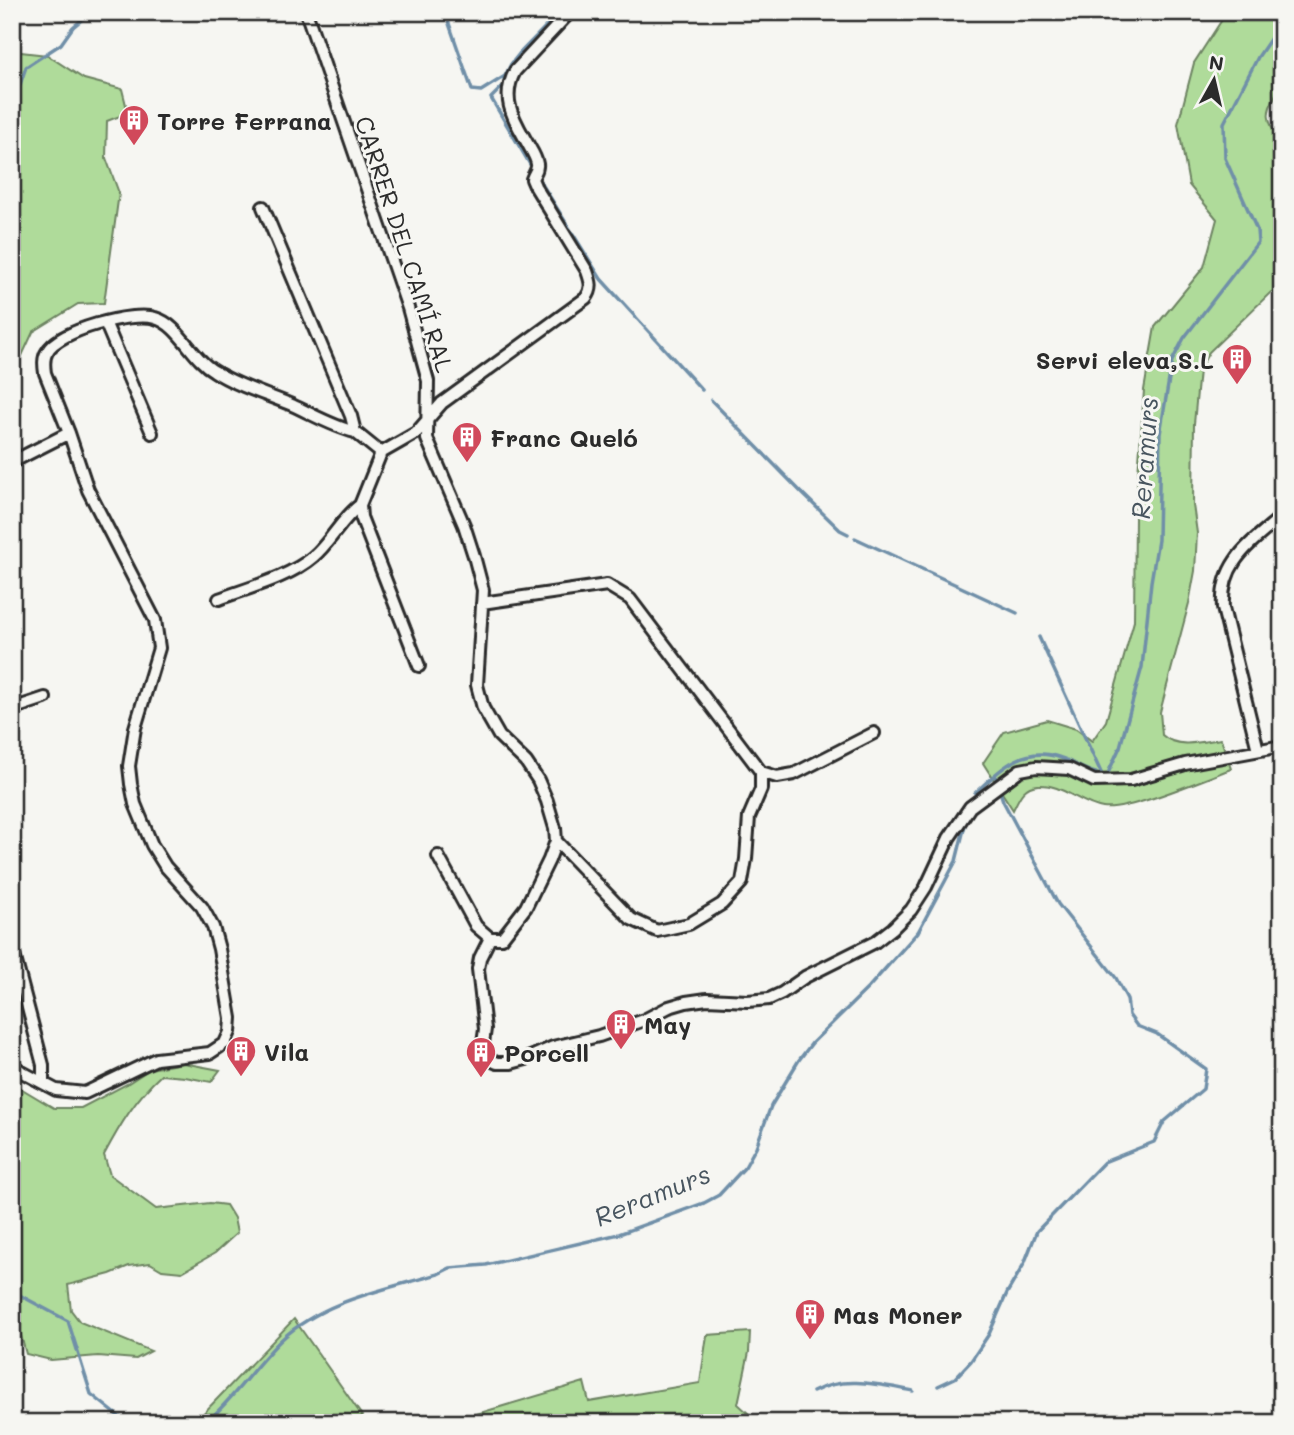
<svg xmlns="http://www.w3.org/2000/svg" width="1294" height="1435" font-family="Mali,sans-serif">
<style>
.green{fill:#afdb9a;stroke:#6d8362;stroke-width:2}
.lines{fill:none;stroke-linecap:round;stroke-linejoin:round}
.stream{stroke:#6f8fa8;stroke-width:3.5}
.minor-casing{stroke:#2b2b2b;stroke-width:16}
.minor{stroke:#f6f6f2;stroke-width:10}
.labels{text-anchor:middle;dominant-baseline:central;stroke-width:6;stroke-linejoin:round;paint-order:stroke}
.poi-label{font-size:24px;font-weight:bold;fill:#2b2b2b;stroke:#f6f6f2;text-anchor:start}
.street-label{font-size:24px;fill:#2b2b2b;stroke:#f6f6f2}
.water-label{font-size:26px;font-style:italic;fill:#48555f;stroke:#f6f6f2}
</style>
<rect width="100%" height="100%" fill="#f6f6f2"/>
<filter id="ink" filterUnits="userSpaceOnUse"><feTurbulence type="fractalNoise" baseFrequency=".0143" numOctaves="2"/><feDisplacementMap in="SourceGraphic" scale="14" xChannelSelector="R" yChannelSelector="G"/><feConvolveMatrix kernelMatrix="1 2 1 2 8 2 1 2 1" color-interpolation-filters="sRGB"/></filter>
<g filter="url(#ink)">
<path class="green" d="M1227,12h55c0,20 2,41 0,61 -4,35 -28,32 0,71v151l-11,-3 -62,60 -10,18 -5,54 -1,81 4,28 -2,38 -6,32 -29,109 2,23c15,14 40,7 59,4l10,30c-27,10 -104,43 -128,39 -22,-3 -42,-25 -65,-23 -15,1 -19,13 -25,25l-30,-47 21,-31 43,-12 29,9 16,12 14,-20 28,-100 1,-104 9,-127 11,-63 49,-60 13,-48 -28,-34 -11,-61 16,-61z
M12,51l35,4 37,24 38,10 6,24 -21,8 -1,37 13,35 -15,110 -26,1 -45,28 -12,26 -9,-1z
M183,1063l37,7 -9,12 -26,-5 -24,-2c-25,23 -41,50 -57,80l6,20 46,34 54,-6 16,2 8,13 3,15 -22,20 -33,19 -20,-2 -12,-7 -21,3 -19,8 -42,11 3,25 9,12 71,29 -15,8 -38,-3 -47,4 -25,-6 -6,-22 -1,-27 -7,-9v-213l42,25h27l46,-24 23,-15z
M294,1319l73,104h-173z
M750,1332l-1,20 -11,52 21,19h-307l1,-2 131,-39 5,20 111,-19 7,-48z"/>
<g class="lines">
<path class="stream" d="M445,12l27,78 9,1 24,-15 6,-12 8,-10 41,-42
M503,86l-12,12 40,68
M14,102l12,-35 35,-23 12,-17 18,-15
M540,181l61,98 101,111
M711,400l93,95 36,35 8,4
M855,538l162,75
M1039,637l64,140
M1109,771l11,-24 22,-80 9,-85 7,-42 2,-106 12,-73 12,-23 74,-96 -1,-12 -32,-72 -1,-35 34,-66 24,-35
M975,793c25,-23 48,-49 86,-35 12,4 22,12 35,15
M12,1291l56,30 23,73 36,29
M938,1386l17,-8 16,-17 18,-27 18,-41 17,-29 13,-33 67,-69 50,-20 10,-20 39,-33 3,-20 -49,-35 -20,-8 -8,-11 -2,-16 -11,-21 -58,-74 -55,-103 -8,-26
M813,1392c31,-17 67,-7 100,-1
M205,1423c29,-24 49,-57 76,-83 43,-40 103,-50 157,-66l12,-6 36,-3 133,-31 85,-31 15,-8 26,-28 11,-20 15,-41 28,-46 13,-17 56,-55 50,-56 38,-71 10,-40"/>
<g class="minor-casing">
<path id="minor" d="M306,12l102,296 20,73 -1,58 37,86 10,31 9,34 -6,95 6,23 16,28 27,26 12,18 9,21 8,27 1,13 -7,19 -23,47 -24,31h-12l-10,20 -2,11 7,60 -3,22 6,8 9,4h14l15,-4 27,-12 46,-11 45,-16 25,-13 17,-5 21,-3 41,2 21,-2 13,-6 23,-16 70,-35 18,-14 18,-18 15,-23 23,-49 21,-31 50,-37 16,-3 33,2 25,12 37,-1 54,-16 97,-18
M263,207l88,209 4,16 26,21 35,-20 26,-30 144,-105c7,-9 5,-16 1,-27l-52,-85 -3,-7c2,-6 6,-9 5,-15 -1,-6 -4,-11 -7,-16 -14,-26 -31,-47 -15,-77l55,-59
M105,322l47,111
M381,453l-21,52 1,12 58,149
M12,462l57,-29
M219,599c29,-11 71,-22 94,-42 18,-15 28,-38 47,-52
M482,603l125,-18 23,14 131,173v17l-12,28 -3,42 -4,23 -20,22 -33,20 -32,7 -26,-12 -75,-78
M12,709l33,-11
M1258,750l-35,-142c-3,-46 27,-64 59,-92
M761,772l16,5 17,-3 80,-41
M438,856l38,70 14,12
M12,947l31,118v18
M12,1064l10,8 34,18 29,3 71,-34 54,-6 15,-10 5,-11 1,-14 -12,-69 -6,-22 -11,-20 -37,-41 -13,-21 -17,-41 -4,-20 -2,-18 6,-38 24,-80 -4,-28 -67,-130 -19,-57 -24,-60c-1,-7 -2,-15 2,-21 11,-22 86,-41 108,-34 25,7 36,40 59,53 23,15 52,23 78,34 22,10 40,21 63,27"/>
</g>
<use href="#minor" class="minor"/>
</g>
</g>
<defs>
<g id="building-pin" transform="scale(1.575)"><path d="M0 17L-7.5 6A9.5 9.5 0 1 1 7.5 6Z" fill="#d1495b" stroke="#f6f6f2"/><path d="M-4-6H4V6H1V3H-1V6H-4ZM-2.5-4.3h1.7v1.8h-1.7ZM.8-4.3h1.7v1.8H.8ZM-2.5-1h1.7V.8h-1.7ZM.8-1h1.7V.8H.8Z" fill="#fff"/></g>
</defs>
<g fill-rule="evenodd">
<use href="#building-pin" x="134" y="120"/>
<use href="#building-pin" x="1237" y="359"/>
<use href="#building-pin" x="467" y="437"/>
<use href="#building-pin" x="621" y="1024"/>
<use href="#building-pin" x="241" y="1051"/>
<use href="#building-pin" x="481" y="1052"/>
<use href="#building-pin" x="810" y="1314"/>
</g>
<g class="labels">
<g class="poi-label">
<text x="157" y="120">Torre Ferrana</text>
<text x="1214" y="359" text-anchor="end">Servi eleva,S.L</text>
<text x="490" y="437">Franc Queló</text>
<text x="644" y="1024">May</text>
<text x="264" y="1051">Vila</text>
<text x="504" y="1052">Porcell</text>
<text x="833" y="1314">Mas Moner</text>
</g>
<g class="street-label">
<text transform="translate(405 244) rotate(72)">CARRER DEL CAMÍ RAL</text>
</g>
<g class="water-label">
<text transform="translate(1144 458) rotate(-86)">Reramurs</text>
<text transform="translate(652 1195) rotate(-22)">Reramurs</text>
</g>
</g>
<rect width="1294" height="1435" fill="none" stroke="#f6f6f2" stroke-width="42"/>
<rect x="21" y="21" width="1252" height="1393" fill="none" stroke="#2b2b2b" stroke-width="2.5" filter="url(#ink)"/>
<g transform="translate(1214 80) rotate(8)" stroke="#f6f6f2" stroke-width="5" paint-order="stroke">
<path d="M0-5L12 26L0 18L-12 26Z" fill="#2b2b2b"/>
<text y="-10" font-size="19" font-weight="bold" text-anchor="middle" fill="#2b2b2b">N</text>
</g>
</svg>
